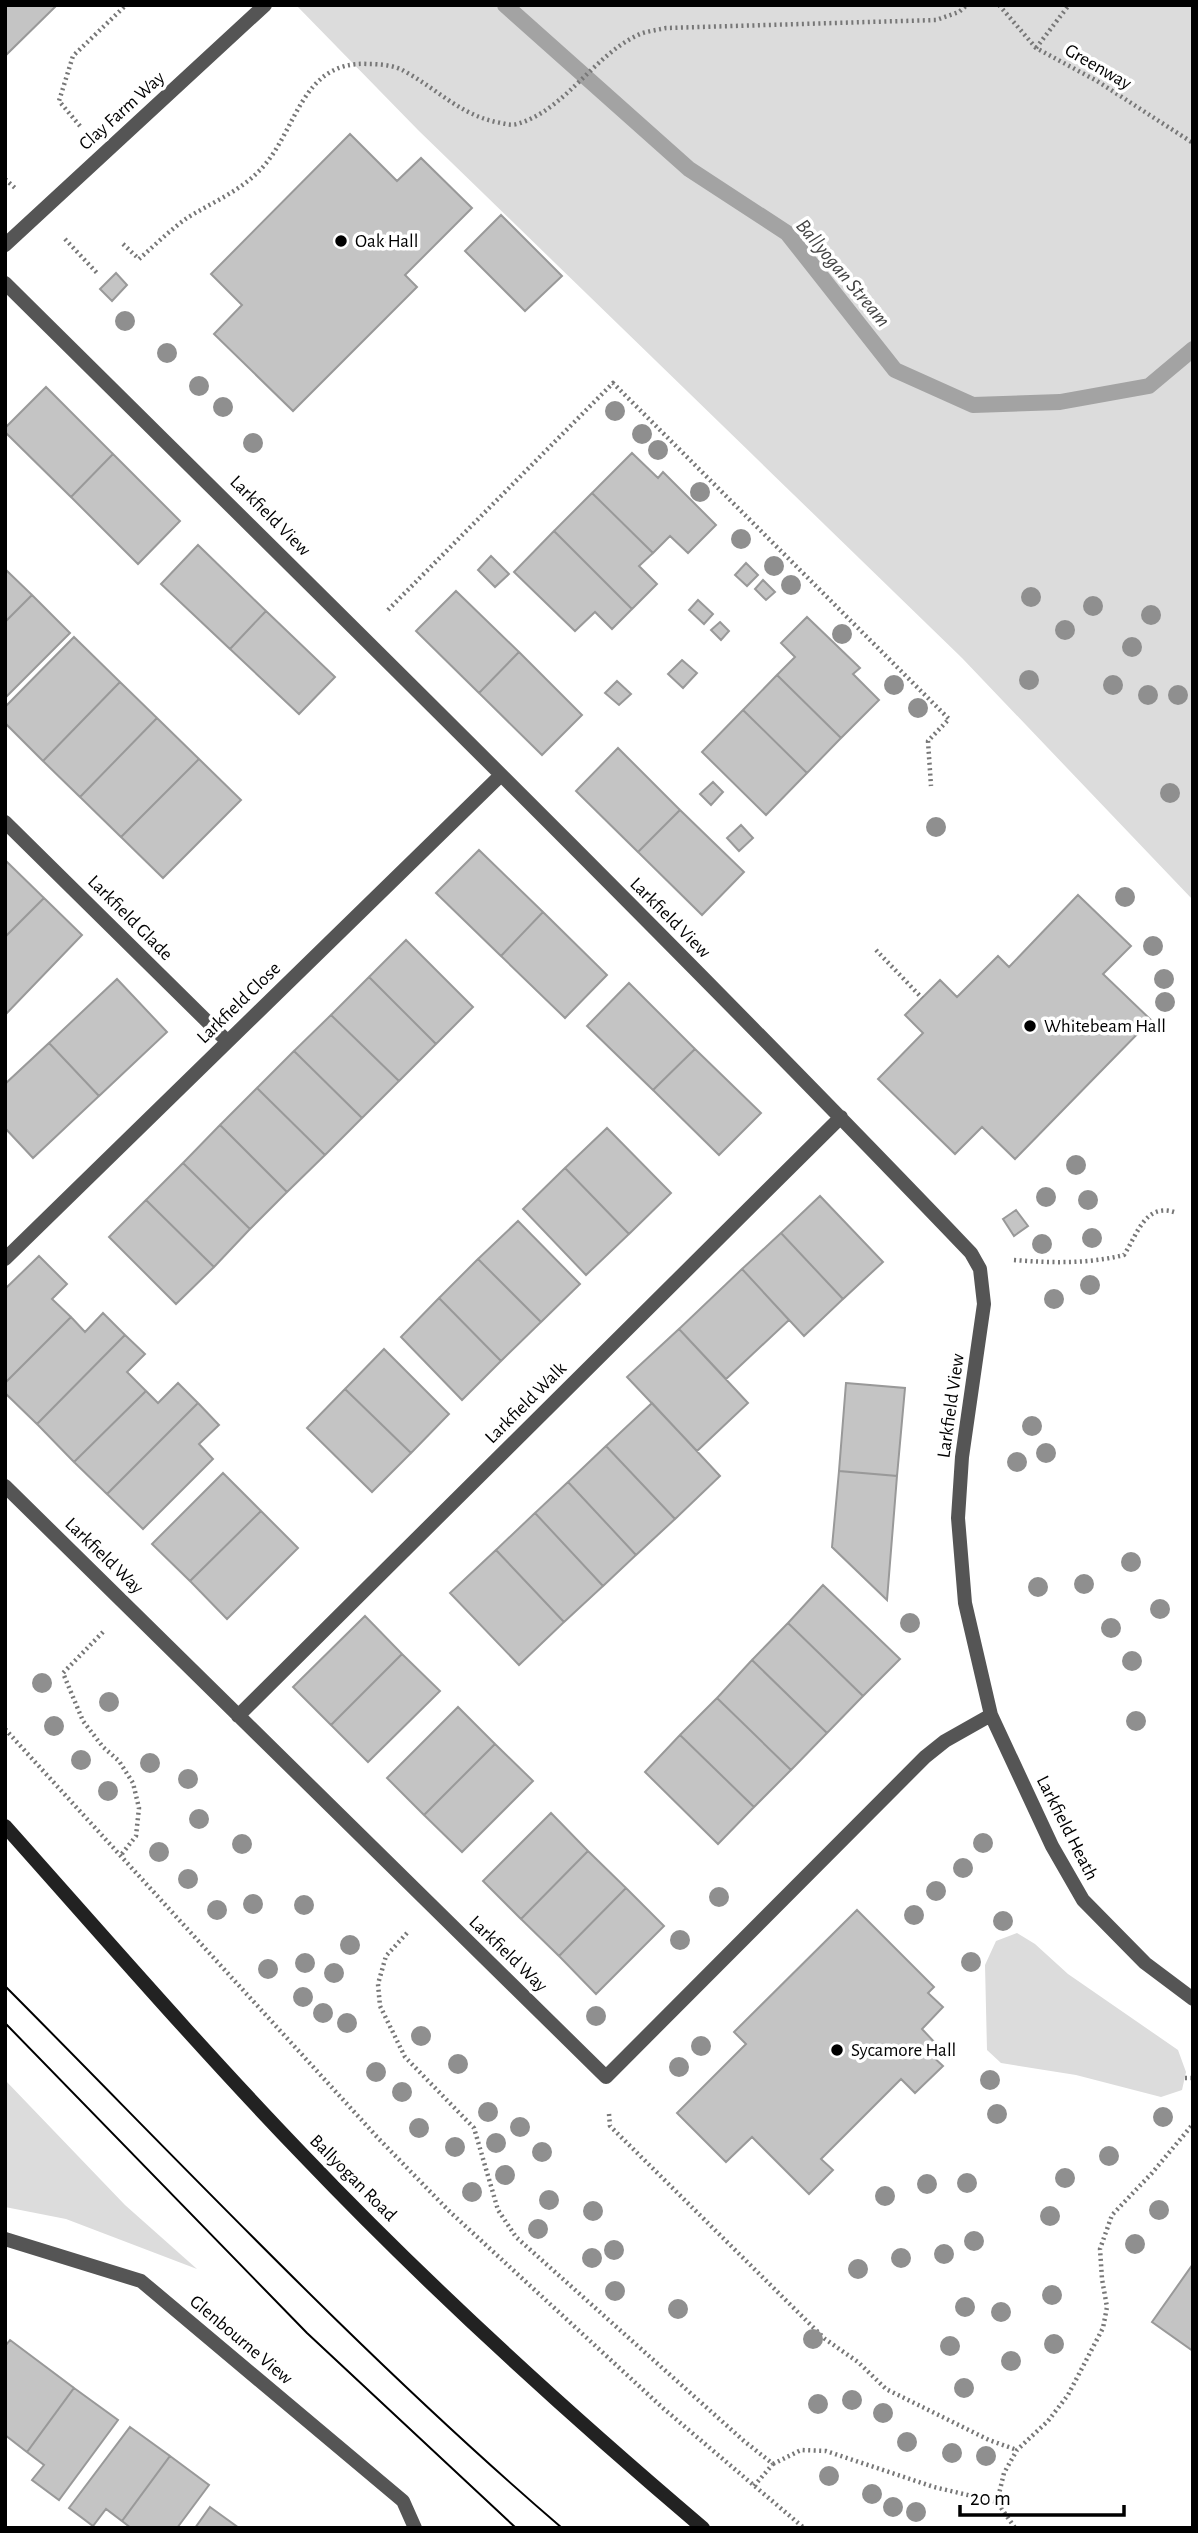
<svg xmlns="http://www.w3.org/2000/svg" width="1198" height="2533" font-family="'Alegreya Sans',sans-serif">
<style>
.green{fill:#dcdcdc}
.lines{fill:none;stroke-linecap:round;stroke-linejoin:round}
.stream{stroke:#a3a3a3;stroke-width:16}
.building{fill:#c4c4c4;stroke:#999;stroke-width:2}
.path{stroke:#777;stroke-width:4.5;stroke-dasharray:2 3.5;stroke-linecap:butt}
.street{stroke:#555;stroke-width:14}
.secondary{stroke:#222;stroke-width:14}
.tram{stroke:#000;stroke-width:2}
.tree{fill:#8f8f8f}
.poi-dot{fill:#000;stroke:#fff;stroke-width:2.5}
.labels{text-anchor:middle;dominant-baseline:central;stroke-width:7;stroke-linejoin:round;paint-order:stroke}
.street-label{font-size:19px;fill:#000;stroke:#fff}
.poi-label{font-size:19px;fill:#000;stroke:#fff;text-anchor:start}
.water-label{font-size:21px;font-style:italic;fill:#444;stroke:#fff}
</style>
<rect width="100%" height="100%" fill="#fff"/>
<path class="green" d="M296,5h897v895l-231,-242 -544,-528z
M1017,1933l18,11 33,30 110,76 8,22 -4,18 -21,7 -85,-22 -75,-12 -14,-13 -2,-85 11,-24z
M5,2080l120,125 72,64 -131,-50 -61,-12z"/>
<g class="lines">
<path class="stream" d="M505,5l184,164 98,64 108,137 78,35 87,-3 89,-16 44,-37"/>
</g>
<path class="building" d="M5,5h52l-52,51z
M350,134l47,47 24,-23 51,50 -67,67 12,12 -124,124 -79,-77 28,-29 -31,-31z
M501,215l61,61 -37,35 -60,-60z
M116,273l11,12 -15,16 -12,-12z
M46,387l67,67 -42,43 -66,-65v-4z
M632,453l26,25 5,-6 53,53 -28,28 -18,-17 -17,17 -61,-60z
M113,454l67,67 -42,43 -67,-67z
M592,493l61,60 -14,13 18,18 -25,25 -78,-78z
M554,531l78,78 -20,20 -17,-17 -20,19 -61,-59z
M198,545l68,66 -36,38 -69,-65z
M491,556l18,18 -14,13 -17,-17z
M746,563l12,12 -11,11 -12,-11z
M5,569l27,26 -27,27z
M763,580l12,12 -9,8 -11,-11z
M456,591l63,61 -40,41 -63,-62z
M32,595l38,38 -65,65v-76z
M698,600l15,14 -9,10 -15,-14z
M266,611l69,66 -36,37 -69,-65z
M807,617l53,51 -7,6 26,26 -38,38 -64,-63 18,-18 -14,-14z
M720,622l9,9 -8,9 -10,-10z
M74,637l46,45 -77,79 -38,-38v-16z
M519,652l63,63 -40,40 -63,-62z
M682,660l15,13 -14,15 -15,-14z
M777,675l64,63 -34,35 -64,-63z
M617,681l14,13 -12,11 -14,-12z
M120,682l37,36 -77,79 -37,-36z
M743,710l64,63 -41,42 -64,-63z
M157,718l42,41 -78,78 -41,-40z
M618,748l62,62 -42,42 -62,-61z
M199,759l42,41 -78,78 -42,-41z
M713,782l10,10 -12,13 -11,-11z
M680,810l64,62 -42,43 -64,-63z
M741,825l12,13 -14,13 -12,-13z
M479,850l64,62 -42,44 -65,-63z
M5,860l39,38 -39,39z
M1078,895l53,51 -28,28 48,46 -136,139 -33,-32 -27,27 -77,-75 45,-46 -18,-18 35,-35 17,17 41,-41 11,11z
M44,898l38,37 -77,80v-78z
M543,912l64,63 -42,43 -64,-62z
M406,940l67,67 -37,37 -67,-67z
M369,977l67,67 -37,37 -68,-66z
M117,979l50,53 -68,64 -50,-53z
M629,983l66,66 -42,41 -66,-64z
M331,1015l68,66 -37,37 -68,-67z
M49,1043l50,53 -66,62 -28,-30v-44z
M695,1049l66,64 -42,42 -66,-65z
M294,1051l68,67 -37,37 -68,-67z
M257,1088l68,67 -38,37 -67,-67z
M220,1125l67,67 -37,37 -67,-66z
M607,1128l64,65 -42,41 -64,-66z
M183,1163l67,66 -36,38 -68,-67z
M565,1168l64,66 -43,41 -63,-66z
M820,1196l63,66 -40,37 -62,-66z
M146,1200l68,67 -38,37 -67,-67z
M1016,1210l12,16 -14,10 -11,-17z
M518,1221l62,63 -39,38 -63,-63z
M781,1233l62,66 -39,37 -62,-67z
M39,1256l28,28 -15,15 19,18 -66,66v-94z
M478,1259l63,63 -40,39 -62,-63z
M742,1269l47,51 -63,59 -47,-50z
M439,1298l62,63 -39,39 -61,-63z
M103,1313l22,22 -88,89 -32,-31v-10l66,-66 14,15z
M679,1329l69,74 -51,48 -70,-74z
M125,1335l20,19 -18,18 19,19 -72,71 -37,-38z
M384,1349l65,65 -38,39 -66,-64z
M178,1383l20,20 -91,91 -33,-32 72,-71 12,12z
M846,1383l59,5 -8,88 -58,-5z
M345,1389l66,64 -39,39 -65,-64z
M198,1403l21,22 -20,19 14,15 -70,70 -36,-35z
M652,1403l68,73 -45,43 -69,-73z
M606,1446l69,73 -39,36 -68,-73z
M839,1471l58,5 -10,124 -55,-53z
M223,1473l38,38 -71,70 -38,-37z
M568,1482l68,73 -33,31 -68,-73z
M261,1511l37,37 -71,71 -37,-38z
M535,1513l68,73 -39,36 -68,-72z
M496,1550l68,72 -45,43 -69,-72z
M823,1585l77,74 -37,37 -75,-73z
M365,1616l37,38 -71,71 -38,-38z
M788,1623l75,73 -36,37 -75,-73z
M402,1654l38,37 -72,71 -37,-37z
M752,1660l75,73 -36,37 -74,-72z
M717,1698l74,72 -37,37 -74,-72z
M458,1707l37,37 -71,71 -37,-37z
M680,1735l74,72 -36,37 -73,-72z
M495,1744l38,37 -71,71 -38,-37z
M551,1813l37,38 -67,68 -38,-38z
M588,1851l38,37 -67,68 -38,-37z
M626,1888l38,38 -68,68 -37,-38z
M857,1910l77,77 -6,6 15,14 -21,22 16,17 -8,8 13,12 -28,27 -14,-14 -80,80 12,11 -24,24 -57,-57 -26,25 -49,-49 69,-69 -12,-12z
M1193,2264v87l-41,-29z
M10,2340l64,48 -47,64 -22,-17v-89z
M74,2388l44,32 -59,80 -27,-20 12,-15 -17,-13z
M130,2427l40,29 -48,65 -16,-12 -13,17 -24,-18z
M170,2456l39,29 -32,43h-46l-9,-7z
M210,2507l29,21h-44z"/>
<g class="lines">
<path class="path" d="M999,5l37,43 61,33 96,62
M1036,48l33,-43
M80,126l-21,-25 14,-45 53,-51
M5,179l10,9
M65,239l32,34
M123,244l16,15c15,-13 31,-29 48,-41 24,-15 51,-26 71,-46 39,-37 41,-112 110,-108 11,0 26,1 36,7 32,17 55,43 92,51 7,1 14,4 21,2 49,-14 76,-69 123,-90 8,-3 17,-4 26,-6l270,-8 23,-8 8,-7
M388,610l225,-227 336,336 -21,22 3,45
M876,950l46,48
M1014,1260c38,3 73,4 110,-5 13,-20 21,-52 50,-43
M103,1632l-40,41 20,48 20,26 16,14 14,22 6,25 -3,28 -15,19
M5,1729l373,409 71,73 215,198 140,119
M407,1933l-21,23 -8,28 2,22 25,51 69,71 24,82 18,27 228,204 29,23 -19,22
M1185,2078h8
M609,2114l1,12 215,213 33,23 28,27 103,51 28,10
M773,2464l28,-14 25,1 108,36 63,15 18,26
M997,2502l7,-29 13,-23 31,-29 20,-26 35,-67 4,-21 -5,-28 -2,-30 12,-34 40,-42 41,-49"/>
<path class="street" d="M5,245l260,-240
M5,283c324,321 650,640 966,970l9,16 4,35 -22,153 -4,61 7,85 26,112 61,131 31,54 62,63 48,36
M5,822l222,219
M5,1259l496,-484
M5,1486l601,591 319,-320 20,-16 46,-26
M238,1716l603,-599
M5,2239l136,42 262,220 12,27"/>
<path class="secondary" d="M5,1826c99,111 196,223 299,330 125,131 260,254 399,372"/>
<path class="tram" d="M5,1986c183,184 360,373 557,542
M5,2023l302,310 209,195"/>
</g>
<g class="tree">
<circle cx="125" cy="321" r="10"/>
<circle cx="167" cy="353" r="10"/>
<circle cx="199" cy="386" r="10"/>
<circle cx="223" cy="407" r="10"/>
<circle cx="615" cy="411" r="10"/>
<circle cx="642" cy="434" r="10"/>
<circle cx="253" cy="443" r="10"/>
<circle cx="658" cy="450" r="10"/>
<circle cx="700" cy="492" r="10"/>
<circle cx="741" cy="539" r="10"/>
<circle cx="774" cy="566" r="10"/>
<circle cx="791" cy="585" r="10"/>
<circle cx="1031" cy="597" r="10"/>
<circle cx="1093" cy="606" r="10"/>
<circle cx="1151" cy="615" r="10"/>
<circle cx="1065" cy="630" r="10"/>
<circle cx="842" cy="634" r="10"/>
<circle cx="1132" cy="647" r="10"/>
<circle cx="1029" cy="680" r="10"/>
<circle cx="894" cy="685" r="10"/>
<circle cx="1113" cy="685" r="10"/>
<circle cx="1148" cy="695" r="10"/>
<circle cx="1178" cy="695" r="10"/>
<circle cx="918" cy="708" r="10"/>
<circle cx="1170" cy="793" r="10"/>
<circle cx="936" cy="827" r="10"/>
<circle cx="1125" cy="897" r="10"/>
<circle cx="1153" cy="946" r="10"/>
<circle cx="1164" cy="979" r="10"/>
<circle cx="1165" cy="1002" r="10"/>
<circle cx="1076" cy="1165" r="10"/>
<circle cx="1046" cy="1197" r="10"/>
<circle cx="1088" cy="1200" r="10"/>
<circle cx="1092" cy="1238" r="10"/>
<circle cx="1042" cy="1244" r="10"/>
<circle cx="1090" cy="1285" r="10"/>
<circle cx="1054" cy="1299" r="10"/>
<circle cx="1032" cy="1426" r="10"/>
<circle cx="1046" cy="1453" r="10"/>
<circle cx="1017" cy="1462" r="10"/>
<circle cx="1131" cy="1562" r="10"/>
<circle cx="1084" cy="1584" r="10"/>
<circle cx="1038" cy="1587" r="10"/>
<circle cx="1160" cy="1609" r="10"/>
<circle cx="910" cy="1623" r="10"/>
<circle cx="1111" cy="1628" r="10"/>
<circle cx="1132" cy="1661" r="10"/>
<circle cx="42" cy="1683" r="10"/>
<circle cx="109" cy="1702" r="10"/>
<circle cx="1136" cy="1721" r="10"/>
<circle cx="54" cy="1726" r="10"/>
<circle cx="81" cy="1760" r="10"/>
<circle cx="150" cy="1763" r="10"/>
<circle cx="188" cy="1779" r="10"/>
<circle cx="108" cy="1791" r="10"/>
<circle cx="199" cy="1819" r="10"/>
<circle cx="983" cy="1843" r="10"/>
<circle cx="242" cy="1844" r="10"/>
<circle cx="159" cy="1852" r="10"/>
<circle cx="963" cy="1868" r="10"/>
<circle cx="188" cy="1879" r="10"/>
<circle cx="936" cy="1891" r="10"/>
<circle cx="719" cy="1897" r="10"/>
<circle cx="253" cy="1904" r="10"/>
<circle cx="304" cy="1905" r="10"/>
<circle cx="217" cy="1910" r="10"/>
<circle cx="914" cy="1915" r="10"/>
<circle cx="1003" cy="1921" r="10"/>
<circle cx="680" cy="1940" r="10"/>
<circle cx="350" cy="1945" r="10"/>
<circle cx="971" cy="1962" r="10"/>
<circle cx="305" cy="1963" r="10"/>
<circle cx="268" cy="1969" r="10"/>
<circle cx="334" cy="1973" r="10"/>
<circle cx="303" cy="1997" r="10"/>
<circle cx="323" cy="2013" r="10"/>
<circle cx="596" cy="2016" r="10"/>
<circle cx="347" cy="2023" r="10"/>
<circle cx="421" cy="2036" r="10"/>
<circle cx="701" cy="2046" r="10"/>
<circle cx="458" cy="2064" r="10"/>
<circle cx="679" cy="2067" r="10"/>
<circle cx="376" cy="2072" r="10"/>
<circle cx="990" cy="2080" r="10"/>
<circle cx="402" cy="2092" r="10"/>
<circle cx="488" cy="2112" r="10"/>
<circle cx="997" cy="2114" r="10"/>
<circle cx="1163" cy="2117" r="10"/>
<circle cx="520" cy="2127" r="10"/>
<circle cx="419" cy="2128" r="10"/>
<circle cx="496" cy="2143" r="10"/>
<circle cx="455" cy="2147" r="10"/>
<circle cx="542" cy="2152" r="10"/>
<circle cx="1109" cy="2156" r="10"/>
<circle cx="505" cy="2175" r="10"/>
<circle cx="1065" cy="2178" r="10"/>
<circle cx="967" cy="2183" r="10"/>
<circle cx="927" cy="2184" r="10"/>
<circle cx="472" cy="2192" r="10"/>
<circle cx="885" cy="2196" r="10"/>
<circle cx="549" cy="2200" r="10"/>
<circle cx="1159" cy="2210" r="10"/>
<circle cx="593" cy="2211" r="10"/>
<circle cx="1050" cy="2216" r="10"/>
<circle cx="538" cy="2229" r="10"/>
<circle cx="974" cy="2241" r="10"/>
<circle cx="1135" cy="2244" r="10"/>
<circle cx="614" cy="2250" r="10"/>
<circle cx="944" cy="2254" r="10"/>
<circle cx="592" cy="2258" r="10"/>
<circle cx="901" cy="2258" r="10"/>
<circle cx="858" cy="2269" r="10"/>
<circle cx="615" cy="2291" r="10"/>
<circle cx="1052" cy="2295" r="10"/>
<circle cx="965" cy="2307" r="10"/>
<circle cx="678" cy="2309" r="10"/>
<circle cx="1001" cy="2312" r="10"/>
<circle cx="813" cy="2339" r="10"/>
<circle cx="1054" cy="2344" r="10"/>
<circle cx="950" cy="2346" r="10"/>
<circle cx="1011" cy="2361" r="10"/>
<circle cx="964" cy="2388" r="10"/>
<circle cx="852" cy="2400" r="10"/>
<circle cx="818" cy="2404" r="10"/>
<circle cx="883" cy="2413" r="10"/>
<circle cx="907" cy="2442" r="10"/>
<circle cx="952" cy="2453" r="10"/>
<circle cx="986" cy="2456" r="10"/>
<circle cx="829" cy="2476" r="10"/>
<circle cx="872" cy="2494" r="10"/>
<circle cx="893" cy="2507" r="10"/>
<circle cx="916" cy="2512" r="10"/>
</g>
<g class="poi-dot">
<circle cx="341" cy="241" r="7"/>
<circle cx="1030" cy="1026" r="7"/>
<circle cx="837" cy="2050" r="7"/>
</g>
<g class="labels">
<g class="street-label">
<text transform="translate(1098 67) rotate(30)">Greenway</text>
<text transform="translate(122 111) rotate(-42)">Clay Farm Way</text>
<text transform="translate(270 516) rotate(45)">Larkfield View</text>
<text transform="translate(130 918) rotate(45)">Larkfield Glade</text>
<text transform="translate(670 918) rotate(45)">Larkfield View</text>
<text transform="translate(239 1003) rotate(-44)">Larkfield Close</text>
<text transform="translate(526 1403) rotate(-45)">Larkfield Walk</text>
<text transform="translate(951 1406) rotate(-82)">Larkfield View</text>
<text transform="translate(104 1556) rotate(44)">Larkfield Way</text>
<text transform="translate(1067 1828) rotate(63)">Larkfield Heath</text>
<text transform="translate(508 1954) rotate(44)">Larkfield Way</text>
<text transform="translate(353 2178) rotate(45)">Ballyogan Road</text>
<text transform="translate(241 2340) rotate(40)">Glenbourne View</text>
</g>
<g class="poi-label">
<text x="355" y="241">Oak Hall</text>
<text x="1044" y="1026">Whitebeam Hall</text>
<text x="851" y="2050">Sycamore Hall</text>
</g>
<g class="water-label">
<text transform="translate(843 273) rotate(50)">Ballyogan Stream</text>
</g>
</g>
<rect width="1198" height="2533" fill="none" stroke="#000000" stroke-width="14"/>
<path d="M960 2505v10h164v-10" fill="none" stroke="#000000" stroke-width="3.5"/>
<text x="970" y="2505" font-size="21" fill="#000000" stroke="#ffffff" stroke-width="5" paint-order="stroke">20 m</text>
</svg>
